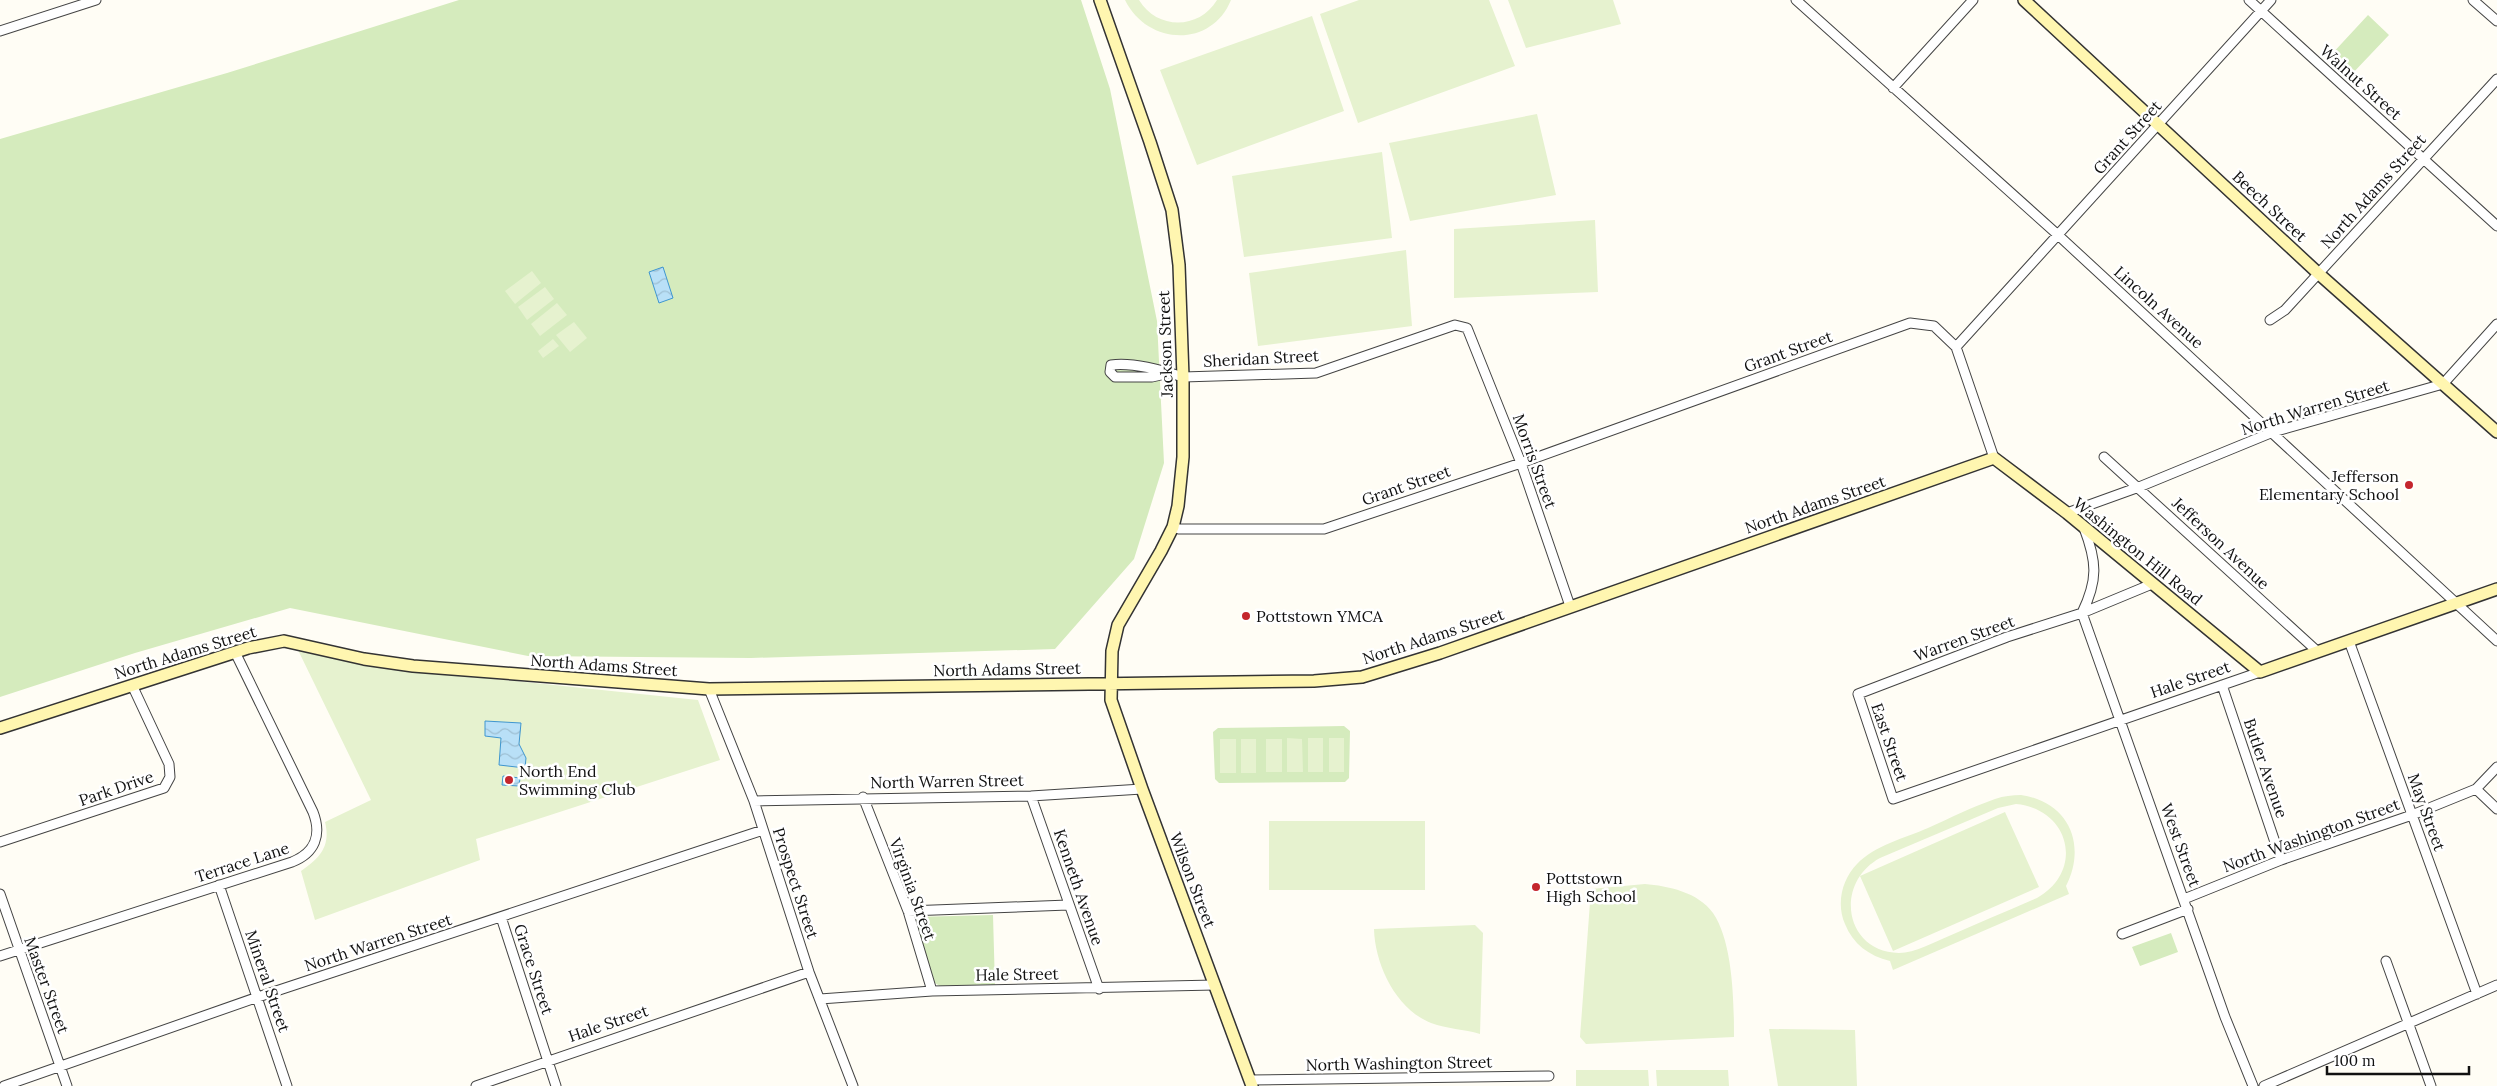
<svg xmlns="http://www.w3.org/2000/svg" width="2497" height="1086" font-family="Lora,serif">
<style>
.grass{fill:#d5ebbd}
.pitch{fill:#e6f2cf;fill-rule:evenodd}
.water{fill:url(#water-waves);stroke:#3f96cf}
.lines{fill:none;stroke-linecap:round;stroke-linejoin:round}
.street-casing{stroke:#444;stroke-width:11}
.secondary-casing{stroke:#333;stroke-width:14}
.street{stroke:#fff;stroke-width:9}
.secondary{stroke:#fff6b0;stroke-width:11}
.poi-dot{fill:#c4262e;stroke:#fff;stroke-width:2}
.labels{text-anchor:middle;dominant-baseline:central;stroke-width:5;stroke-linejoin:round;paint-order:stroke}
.street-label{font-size:16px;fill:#111;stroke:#fff}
.poi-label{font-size:16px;fill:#111;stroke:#fff;text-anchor:start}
</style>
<defs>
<pattern id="water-waves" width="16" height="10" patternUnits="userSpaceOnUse" patternTransform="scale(1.25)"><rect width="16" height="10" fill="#b9e0f7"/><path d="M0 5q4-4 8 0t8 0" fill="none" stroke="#9ebfd3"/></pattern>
</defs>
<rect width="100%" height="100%" fill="#fffdf5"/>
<path class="grass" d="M459,0h622l29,89 47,232 7,142 -30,96 -79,90 -304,9 -223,-2 -238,-48 -155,45 -135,44v-558l227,-66z
M2368,15l21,20 -38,40 -21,-19z
M1344,726l6,5 -1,47 -4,4 -126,1 -4,-4 -2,-47 5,-4z
M993,915l2,72 -52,1 -8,-5 -21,-66z
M2171,933l7,19 -38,14 -8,-19z"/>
<path class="pitch" d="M1125,0h14c18,30 60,30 78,0h14c-20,49 -84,45 -106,0z
M1359,0h130l26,66 -157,57 -38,-109z
M1508,0h105l8,24 -95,24z
M1312,16l32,95 -147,54 -37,-95z
M1537,114l19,81 -146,26 -21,-78z
M1382,152l10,86 -148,19 -12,-81z
M1595,220l3,72 -144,6v-69z
M1406,250l6,76 -154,20 -9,-73z
M532,271l9,12 -26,21 -10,-13z
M545,287l9,12 -27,21 -9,-13z
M557,303l10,12 -27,21 -9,-12z
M574,322l13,16 -17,14 -14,-17z
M553,339l6,7 -16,12 -5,-7z
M298,650l73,16 327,34 22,60 -244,79 4,21 -165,60 -14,-49c19,-13 30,-25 24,-49l46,-22z
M1287,738l15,1 1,33h-16z
M1308,738h15v34h-15z
M1329,738h15v34h-15z
M1220,739h16v34h-16z
M1241,739h15v34h-15z
M1266,739h16v33h-16z
M2021,795c48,7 66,50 45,91l3,8 -176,76 -3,-9c-21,-5 -37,-17 -45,-37 -9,-20 -3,-45 12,-60 18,-19 48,-26 71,-36 22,-10 44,-21 67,-29 9,-3 17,-4 26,-4zM2016,804c54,5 69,67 21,94 -29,13 -59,25 -88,38 -15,6 -34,17 -50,17 -55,-1 -65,-70 -19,-95l118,-50z
M2005,812l34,75 -146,64 -33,-75z
M1269,821h156v69h-156z
M1645,884c23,2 53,8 68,29 20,29 21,89 21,124l-148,7 -6,-7 11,-148z
M1475,925l8,8 -3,101c-16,-5 -33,-5 -49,-11 -35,-14 -56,-58 -57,-94z
M1769,1029l86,1 2,56h-79z
M1576,1070h72l1,16h-73z
M1656,1070h72l1,16h-72z"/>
<path class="water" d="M663,267l10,31 -14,5 -10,-31z
M485,721l36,2 -2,21 7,14 -1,10 -26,-3 2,-27 -16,-2z
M503,776l17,2 -1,8 -17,-1z"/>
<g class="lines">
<g class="street-casing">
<path id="street" d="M1796,0l262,235 439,406
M2249,0l248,226
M2473,0l24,21
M0,31l96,-31
M1893,88l80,-88
M2270,320l15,-10 212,-231
M1956,347l315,-347
M1170,373l-18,4h-37l-5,-5 1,-7c22,-3 50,5 72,12l133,-4 139,-48 12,3 54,135 49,143
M2104,457l213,194
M2067,513l72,-26 134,-55 170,-48 54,-60
M1173,527l6,2h145l197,-66 389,-140 24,3 22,21 38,111
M2152,584l-70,29 -75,24 -149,57 35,105 367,-127
M2082,613l143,404 28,69
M2082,613c16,-33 15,-51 2,-85
M2349,641l128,353
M2222,685l59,175
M709,689l45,112 55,171 44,114
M2476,789l21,20
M1031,796l68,193
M863,797l45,114 24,80
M754,801l277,-5 111,-7
M0,842l164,-54 6,-11 -1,-13 -37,-79
M219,885l68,201
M0,894l67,192
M2184,899l97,-39 131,-45 64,-26 21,-22
M908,911l160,-6
M501,917l55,169
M2122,934l66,-25
M0,956l292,-94c23,-9 30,-27 21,-50l-78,-160
M2386,961l45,125
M820,999l112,-8 283,-6
M1250,1080l299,-4
M4,1086l254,-89 505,-167
M476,1086l333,-114
M2264,1086l233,-101"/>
</g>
<g class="secondary-casing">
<path id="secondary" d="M1100,0l50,142 22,68 7,55 4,112v80l-5,49 -5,21 -12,24 -43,74 -6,26 -1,49 31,89 110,297
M2024,0l295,274 178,158
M0,728l248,-80 36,-7 80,18 49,7 296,23 605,-8 48,-4 78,-24 554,-195 73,55 193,159 237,-83"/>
</g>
<use href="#street" class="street"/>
<use href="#secondary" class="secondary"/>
</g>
<g class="poi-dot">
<circle cx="2409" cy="485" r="5"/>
<circle cx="1246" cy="616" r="5"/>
<circle cx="509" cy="780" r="5"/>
<circle cx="1536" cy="887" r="5"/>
</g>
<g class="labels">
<g class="street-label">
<text transform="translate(2361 82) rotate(42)">Walnut Street</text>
<text transform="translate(2127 137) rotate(-48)">Grant Street</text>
<text transform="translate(2373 191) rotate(-48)">North Adams Street</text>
<text transform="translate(2270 206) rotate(43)">Beech Street</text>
<text transform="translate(2159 307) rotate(42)">Lincoln Avenue</text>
<text transform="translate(1165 344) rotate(-92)">Jackson Street</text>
<text transform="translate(1788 351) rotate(-20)">Grant Street</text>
<text transform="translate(1261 358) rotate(-3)">Sheridan Street</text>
<text transform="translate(2315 407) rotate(-17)">North Warren Street</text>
<text transform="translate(1535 461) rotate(70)">Morris Street</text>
<text transform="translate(1406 485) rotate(-19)">Grant Street</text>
<text transform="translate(1815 504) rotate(-19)">North Adams Street</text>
<text transform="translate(2221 543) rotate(43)">Jefferson Avenue</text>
<text transform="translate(2138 551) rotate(39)">Washington Hill Road</text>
<text transform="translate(1433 636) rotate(-18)">North Adams Street</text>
<text transform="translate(1964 638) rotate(-20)">Warren Street</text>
<text transform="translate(185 652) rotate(-17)">North Adams Street</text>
<text transform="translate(604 665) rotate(4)">North Adams Street</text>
<text transform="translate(1007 669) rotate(-1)">North Adams Street</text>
<text transform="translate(2190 679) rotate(-19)">Hale Street</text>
<text transform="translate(1890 742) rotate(71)">East Street</text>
<text transform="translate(2266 768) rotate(71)">Butler Avenue</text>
<text transform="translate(947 781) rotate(-1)">North Warren Street</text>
<text transform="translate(116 788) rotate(-19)">Park Drive</text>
<text transform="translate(2427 812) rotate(70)">May Street</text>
<text transform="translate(2311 835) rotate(-20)">North Washington Street</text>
<text transform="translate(2181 845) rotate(70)">West Street</text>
<text transform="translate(242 862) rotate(-18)">Terrace Lane</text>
<text transform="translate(1193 880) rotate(69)">Wilson Street</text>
<text transform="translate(796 883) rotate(72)">Prospect Street</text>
<text transform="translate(1079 887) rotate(71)">Kenneth Avenue</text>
<text transform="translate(913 889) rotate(70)">Virginia Street</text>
<text transform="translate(378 942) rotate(-18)">North Warren Street</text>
<text transform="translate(534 969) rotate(72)">Grace Street</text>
<text transform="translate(1017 974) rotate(-1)">Hale Street</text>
<text transform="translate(268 981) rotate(71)">Mineral Street</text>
<text transform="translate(47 985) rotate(70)">Master Street</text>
<text transform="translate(608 1023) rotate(-19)">Hale Street</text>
<text transform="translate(1399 1063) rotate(-1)">North Washington Street</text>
</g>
<g class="poi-label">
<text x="2399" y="476" text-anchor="end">Jefferson<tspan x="2399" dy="18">Elementary School</tspan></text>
<text x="1256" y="616">Pottstown YMCA</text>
<text x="519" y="771">North End<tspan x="519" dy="18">Swimming Club</tspan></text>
<text x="1546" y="878">Pottstown<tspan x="1546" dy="18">High School</tspan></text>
</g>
</g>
<path d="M2327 1066v8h142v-8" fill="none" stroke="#111111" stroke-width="2.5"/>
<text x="2334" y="1066" font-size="15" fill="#111111" stroke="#ffffff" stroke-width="4" paint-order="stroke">100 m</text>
</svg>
